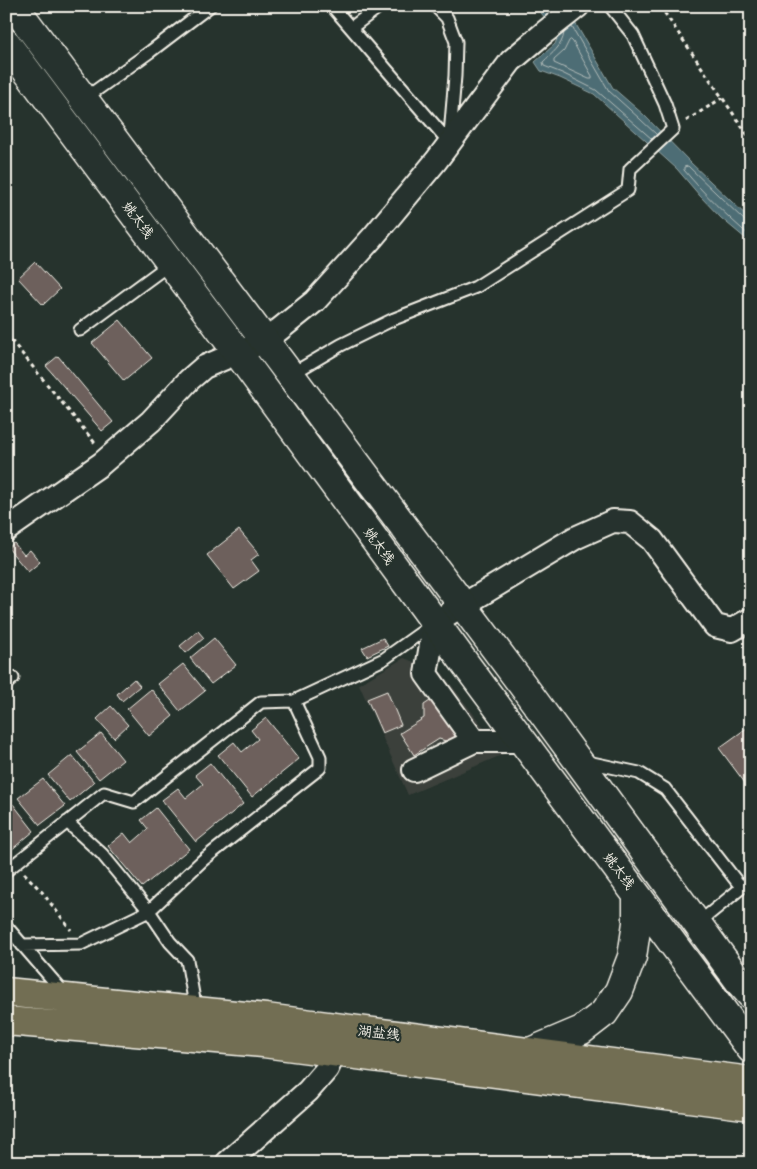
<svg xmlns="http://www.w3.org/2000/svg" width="757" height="1169" font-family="'Comic Neue','LXGW WenKai TC',sans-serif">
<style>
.built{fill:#3b403b}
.water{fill:#4e6d74;stroke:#90a2a2}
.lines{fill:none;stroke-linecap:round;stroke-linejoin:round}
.shore{stroke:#b2bcba;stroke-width:1}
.building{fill:#6d605c;stroke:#f4f1e8}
.lane-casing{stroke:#f4f1e8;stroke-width:15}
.street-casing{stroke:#f4f1e8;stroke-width:26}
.secondary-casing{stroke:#f4f1e8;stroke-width:31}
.primary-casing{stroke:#f4f1e8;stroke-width:31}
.path{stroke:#f4f1e8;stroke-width:3;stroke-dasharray:4 4;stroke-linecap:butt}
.lane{stroke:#26332d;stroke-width:11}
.street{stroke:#26332d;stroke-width:22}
.secondary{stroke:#26332d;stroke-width:28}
.primary{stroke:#726e52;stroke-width:28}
.labels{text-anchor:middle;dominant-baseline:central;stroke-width:4.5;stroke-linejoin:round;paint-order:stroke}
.street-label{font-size:14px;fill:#f4f1e8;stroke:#26332d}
</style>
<rect width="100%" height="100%" fill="#26332d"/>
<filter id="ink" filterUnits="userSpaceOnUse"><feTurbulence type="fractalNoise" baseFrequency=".02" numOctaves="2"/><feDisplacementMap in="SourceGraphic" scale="10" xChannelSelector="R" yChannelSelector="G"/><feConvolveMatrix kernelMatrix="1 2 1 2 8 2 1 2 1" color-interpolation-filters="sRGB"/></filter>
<g filter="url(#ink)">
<path class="built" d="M404,658l38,15 62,81 -96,41 -49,-111z"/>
<path class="water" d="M535,6h22l17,15 39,67 31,27 47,48 60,57v23l-30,-25 -21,-22 -23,-27 -83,-75 -34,-16 -19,-7 -6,-9 20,-18 4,-10z"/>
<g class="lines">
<path class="shore" d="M572,27l37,64 31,28 17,16
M564,33c-2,14 -12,20 -21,29l1,4 18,7 34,17 56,49
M571,40l2,2 19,34v3h-3l-35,-16v-3l10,-9 5,-10z
M751,223l-6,-2 -57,-55 -4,1v3c21,25 42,45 67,67"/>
</g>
<path class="building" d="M35,262l25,27 -17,16 -25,-27z
M120,320l32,38 -28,23 -32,-38z
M58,356l55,66 -11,9 -56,-65z
M239,530l20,24 -8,6 8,11 -25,18 -27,-34z
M14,543l10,12 6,-5 10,12 -12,10 -20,-24z
M198,631l6,7 -18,15 -6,-7z
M214,638l22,27 -25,19 -21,-26z
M383,638l5,8 -21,10 -5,-8z
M183,664l22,27 -25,20 -22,-27z
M134,679l6,7 -18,15 -5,-7z
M151,689l22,27 -24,20 -22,-27z
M387,691l14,34 -19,8 -15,-34z
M430,701l9,6 15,24 2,8 -7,3 -10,-3 -25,16 -14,-22 24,-15v-13z
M111,706l17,19 -14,13 -17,-19z
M266,718l33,41 -47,38 -34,-42 16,-13 8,10 16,-13 -7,-9z
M751,725v66l-32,-43z
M101,733l22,27 -24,19 -22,-27z
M72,755l22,27 -24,20 -22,-27z
M210,763l33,41 -47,38 -34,-42 16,-12 8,10 17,-14 -8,-9z
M43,779l22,27 -25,19 -22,-27z
M13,804l21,27 -24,20 -4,-5v-37z
M156,808l33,41 -47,38 -34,-41 16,-13 8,10 16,-14 -7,-9z"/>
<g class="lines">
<g class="lane-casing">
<path id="lane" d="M332,6l117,136
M435,6l12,12 9,24 -1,34 -5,59
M351,28l29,-22
M84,99l67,-48 59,-45
M80,330l91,-67
M290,375l51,-30 53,-26 82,-32 152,-97 2,-21 43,-40 -8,-25 -32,-69 -23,-29
M6,684l7,-6
M583,761l56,12 26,16 76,98
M67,822l35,32 47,57 21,31 17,18 9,51
M6,871l98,-78 30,9 127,-100 33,-1 90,-42 49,-35
M697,924l54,-44
M6,926l58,67
M22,945l59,-1 68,-33 54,-51 117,-92v-11l-26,-56"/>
</g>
<g class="street-casing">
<path id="street" d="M6,530l95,-66 50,-43 38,-41 15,-13 61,-26 50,-40 58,-64 63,-76 75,-100 34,-29 33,-26
M522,741h-48l-48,-67 9,-52 140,-84 38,-17 17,1 22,18 63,86 17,4 19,-11
M414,770l60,-29
M227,1163l81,-72 19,-22 8,-17"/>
</g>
<g class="secondary-casing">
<path id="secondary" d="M14,6l510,681 218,298 9,10
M6,43l231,309 230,314 284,383
M530,1052l52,-22 22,-17 15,-22 13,-34 5,-34v-27"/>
</g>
<g class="primary-casing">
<path id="primary" d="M6,992l260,26 485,63
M6,1021l257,22 488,63"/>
</g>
<path class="path" d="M660,6l91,134
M686,121l36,-23
M6,334l89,109
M24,873l18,19 29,38"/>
<use href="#lane" class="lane"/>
<use href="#street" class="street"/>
<use href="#secondary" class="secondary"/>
<use href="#primary" class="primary"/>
</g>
</g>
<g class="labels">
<g class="street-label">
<text transform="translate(138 220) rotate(53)">姚太线</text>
<text transform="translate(379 546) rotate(54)">姚太线</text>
<text transform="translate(619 871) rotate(53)">姚太线</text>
<text transform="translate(379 1033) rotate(7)">湖盐线</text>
</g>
</g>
<rect width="757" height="1169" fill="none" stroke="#26332d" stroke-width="25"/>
<rect x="12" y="12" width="732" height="1144" fill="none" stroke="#f4f1e8" stroke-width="2" filter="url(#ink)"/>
</svg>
